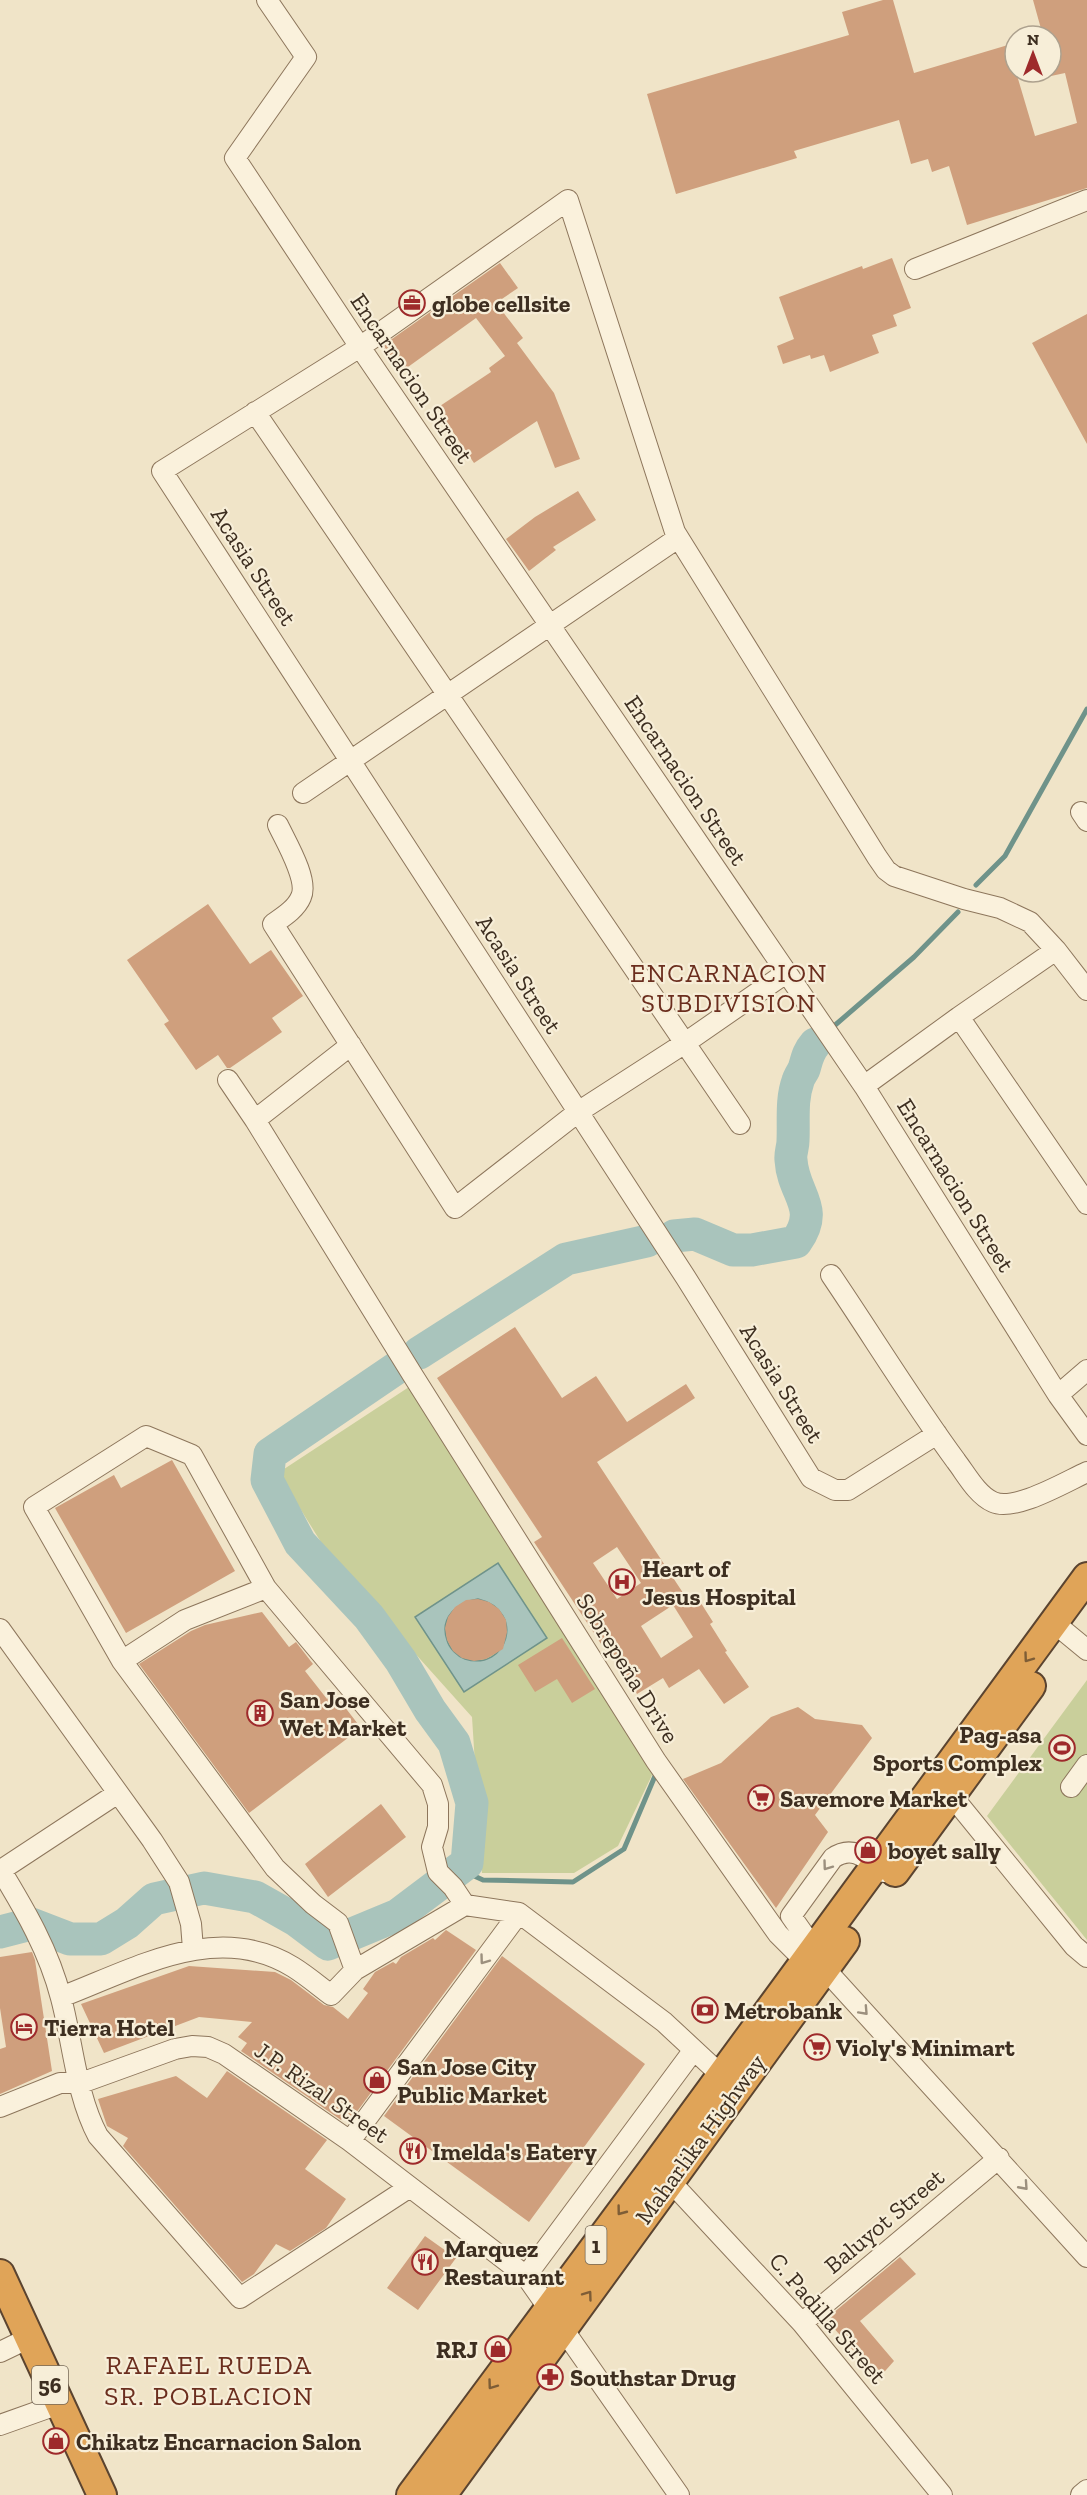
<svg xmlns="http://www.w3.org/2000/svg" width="1087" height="2495" font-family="'Zilla Slab',serif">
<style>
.green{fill:#c9cf9b}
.water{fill:#a9c4bc;stroke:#6f938a;stroke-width:1.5;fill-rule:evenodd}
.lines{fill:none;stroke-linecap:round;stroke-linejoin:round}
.stream{stroke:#6f938a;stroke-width:5}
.river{stroke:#a9c4bc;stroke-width:33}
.building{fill:#cf9f7d;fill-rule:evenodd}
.minor-casing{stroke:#8d765c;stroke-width:22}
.highway-casing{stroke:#5b4430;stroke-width:32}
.minor{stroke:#faf1dc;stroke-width:20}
.highway{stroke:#e0a458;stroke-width:28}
.oneway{stroke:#7e5d36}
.oneway2{stroke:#9c907e}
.labels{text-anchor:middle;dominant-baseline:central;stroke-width:4.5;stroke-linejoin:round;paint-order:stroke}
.shield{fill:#f7eed8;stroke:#756857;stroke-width:1.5}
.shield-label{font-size:22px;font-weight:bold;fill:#3d2e20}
.poi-label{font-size:24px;font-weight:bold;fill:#3d2e20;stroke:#f7eed8;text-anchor:start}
.street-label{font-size:24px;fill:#3d2e20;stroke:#f7eed8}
.neighbourhood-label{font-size:26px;letter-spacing:1.5px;fill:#6b2e1e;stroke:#f7eed8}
.quarter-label{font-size:27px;letter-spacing:1.5px;fill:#6b2e1e;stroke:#f7eed8}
</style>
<rect width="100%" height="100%" fill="#f0e4c8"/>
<path class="green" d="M409,1387l244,386 -35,73 -44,27h-92l-10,-156 -138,-154 -56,-90z
M1087,1680v260l-100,-124z"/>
<path class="water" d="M498,1563l49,75 -83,54 -49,-75zM478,1599c49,12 29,73 -13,60 -8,-3 -16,-11 -18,-19 -8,-23 11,-38 31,-41z"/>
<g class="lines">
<path class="stream" d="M976,885l29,-29 82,-147
M834,1026l80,-69 44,-45
M459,1869l24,11 90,2 51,-33 31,-73"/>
<path class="river" d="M674,1236l21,-2 38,16h19l44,-8c25,-35 -3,-47 -5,-82 -1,-6 2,-13 2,-19 1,-20 -2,-41 5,-60 1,-4 4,-8 6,-12 3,-10 4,-17 11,-25
M419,1353l147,-94 81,-18
M0,1932l31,-8 39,15h31l26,-16 27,-24 50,-11 51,9 41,23 32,24 70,-29 69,-52 5,-60 -18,-60 -24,-33 -29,-49 -32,-44 -69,-74 -33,-63 3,-26 128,-87"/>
</g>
<path class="building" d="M883,0h10l21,73 94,-28 27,91 42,-13 -12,-50 -14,3v-40h-8l-10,-36h54v188l-120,37 -18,-59 -17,6 -4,-13 -17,5 -12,-44 -105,31 3,7 -121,36 -29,-100 202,-59 -7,-23z
M892,258l19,50 -18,7 4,11 -25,9 7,18 -49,19 -6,-17 -13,4 -1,-4 -27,9 -6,-18 17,-7 -15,-42 83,-31 1,3z
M500,263l18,25 -22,15 27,35 -6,5 37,50 26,66 -25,9 -18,-47 -63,42 -37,-55 54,-36 -2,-4 16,-12 -29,-38 -75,54 -19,-26z
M1087,314v130l-55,-101z
M578,491l18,29 -43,27 3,3 -27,21 -23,-32 29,-22z
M208,904l42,60 21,-14 32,46 -31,22 10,14 -52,36h-3l-9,-13 -22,15 -32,-46 5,-3 -42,-61z
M515,1327l47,71 34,-22 31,46 59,-38 9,14 -98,64 94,143 8,-5 14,22 -3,2 17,27 -2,1 24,35 -25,17 -25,-35 -30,19 -6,-10 -26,16 -30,-46 -2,2 -71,-108 8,-5 -105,-159zM617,1547l24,36 -24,16 -24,-36zM673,1605l20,32 -32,21 -20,-32z
M172,1460l63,111 -109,62 -71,-125 59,-33 7,13z
M478,1599l11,3 10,7 7,11 1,12 -4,17 -17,10 -12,2 -12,-3 -9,-7 -6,-11 -2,-12 3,-11 7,-10 11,-7z
M262,1612l27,35 7,-5 17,22 -8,7 22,28 7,-6 27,35 -112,85 -110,-149 52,-33 14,-6z
M562,1638l33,51 -23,14 -15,-24 -22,13 -17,-27z
M798,1707l17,12 47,6 10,13 -57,77 13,17 -52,76 -93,-129 38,-16 50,-46z
M381,1804l25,33 -78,60 -23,-33z
M446,1930l30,20 -123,167 -6,-4 -6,7 -100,-69 6,-8 -9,-6 14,-15 -53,-5 -95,36 -23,-49 108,-38 86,6 16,8 33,25 9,2 15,12 20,-26 -5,-4 12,-17 18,-10 3,2 5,-7 32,-19 2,2z
M32,1952l3,8 17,111 -52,23v-45l6,-2 -6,-39v-51z
M502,1956l143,108 -116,158 -145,-106z
M227,2071l100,69 -22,29 41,30 -20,29 -36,23 -14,-7 -22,30 -12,8 -119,-136 5,-8 -21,-12 -9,-27 78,-23 31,22z
M425,2236l31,22 -38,52 -31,-22z
M900,2257l16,17 -56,47 34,40 -16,18 -52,-60z"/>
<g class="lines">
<g class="minor-casing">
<path id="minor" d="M267,0l39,57 -71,101 125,189 504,739 194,309 29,40
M915,269l172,-69
M255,412l485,712
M303,793l375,-255
M1081,812l6,9
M278,825c8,17 31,55 23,72 -5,12 -18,20 -28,27l182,284 123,-96 107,-69 101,-70
M959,1017l128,187
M351,1045l-96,75 157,254 244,387 122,173 27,27 19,7 263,289
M228,1080l27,40
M864,1086l95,-69 97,-67
M831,1275c42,62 81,126 125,186 10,13 21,34 37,41 22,10 72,-20 94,-30
M1058,1395l29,-25
M937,1434l-89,56h-13l-24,-12 -125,-200 -524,-807 198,-124 208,-147 107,332 202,325 9,13 8,6 70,23 36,9 30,14 26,28 31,40
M1053,1622l34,28
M0,1629l152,211 27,42 12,42 2,25
M122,1661l63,-41 81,-32
M1071,1787l16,-22
M952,1796l122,150 13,11
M0,1869c25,41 49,82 61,129 12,45 15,97 37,138l142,162 170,-111
M1,1870l117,-77
M814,1949l-23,-33 42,-58c20,-14 34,1 51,14
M355,1970l-17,-47 -25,-19 -38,-36 -153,-207 -88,-154 112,-71 46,19 74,133 166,197 6,19v23l-6,20 6,25 15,15 12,18 54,8 145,109 57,53
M61,1997c74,-28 156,-77 232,-30 13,8 26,19 38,28l24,-25 110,-65
M0,2107l60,-24h21l94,-34 17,-3 16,1 16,7 126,87 176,135 153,219
M350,2141l169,-228
M669,2180l133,143 140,172
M526,2276l167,-225
M802,2323l197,-165
M0,2352l29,-14
M0,2425l59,-21
M1081,2495l6,-5"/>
</g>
<g class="highway-casing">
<path id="highway" d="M895,1872l136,-186
M0,2274l102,221
M411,2495l244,-329 432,-589
M442,2495l403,-554"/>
</g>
<use href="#minor" class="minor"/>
<use href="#highway" class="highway"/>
</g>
<defs><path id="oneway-chevron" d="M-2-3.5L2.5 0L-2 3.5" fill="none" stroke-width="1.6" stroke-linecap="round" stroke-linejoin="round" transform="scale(1.5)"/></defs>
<g class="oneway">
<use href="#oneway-chevron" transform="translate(1028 1658) rotate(126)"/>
<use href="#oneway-chevron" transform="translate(621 2211) rotate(127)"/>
<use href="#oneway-chevron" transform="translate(588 2295) rotate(-54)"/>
<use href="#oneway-chevron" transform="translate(492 2385) rotate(126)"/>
</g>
<g class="oneway2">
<use href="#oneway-chevron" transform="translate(827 1866) rotate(126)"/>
<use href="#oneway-chevron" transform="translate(484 1960) rotate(126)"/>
<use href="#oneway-chevron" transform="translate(864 2011) rotate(47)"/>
<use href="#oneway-chevron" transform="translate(1024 2186) rotate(48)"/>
</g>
<defs>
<g id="office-ring" transform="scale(1.35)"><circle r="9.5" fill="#f7eed8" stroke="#9e2a2b" stroke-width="1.5"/><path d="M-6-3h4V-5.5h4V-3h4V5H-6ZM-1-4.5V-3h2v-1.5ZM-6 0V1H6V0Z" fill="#9e2a2b"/></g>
<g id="hospital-ring" transform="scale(1.35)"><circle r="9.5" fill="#f7eed8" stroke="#9e2a2b" stroke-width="1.5"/><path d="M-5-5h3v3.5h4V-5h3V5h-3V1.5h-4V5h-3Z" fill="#9e2a2b"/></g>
<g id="building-ring" transform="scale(1.35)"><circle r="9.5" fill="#f7eed8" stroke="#9e2a2b" stroke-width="1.5"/><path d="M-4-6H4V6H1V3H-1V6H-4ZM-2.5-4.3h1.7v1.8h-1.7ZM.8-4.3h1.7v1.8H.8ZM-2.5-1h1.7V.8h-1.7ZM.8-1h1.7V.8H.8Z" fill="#9e2a2b"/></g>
<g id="stadium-ring" transform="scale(1.35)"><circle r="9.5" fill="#f7eed8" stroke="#9e2a2b" stroke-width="1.5"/><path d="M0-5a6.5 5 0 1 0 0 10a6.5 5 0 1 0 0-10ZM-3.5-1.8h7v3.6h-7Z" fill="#9e2a2b"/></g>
<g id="supermarket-ring" transform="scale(1.35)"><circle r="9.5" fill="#f7eed8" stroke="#9e2a2b" stroke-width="1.5"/><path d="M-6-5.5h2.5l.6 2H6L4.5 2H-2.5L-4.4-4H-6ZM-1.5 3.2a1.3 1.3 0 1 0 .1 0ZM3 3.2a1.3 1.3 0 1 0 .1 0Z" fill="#9e2a2b"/></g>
<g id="shop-ring" transform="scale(1.35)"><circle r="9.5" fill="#f7eed8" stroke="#9e2a2b" stroke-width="1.5"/><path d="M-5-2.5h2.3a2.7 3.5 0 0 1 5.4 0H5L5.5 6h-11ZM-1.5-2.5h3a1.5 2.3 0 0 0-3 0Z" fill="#9e2a2b"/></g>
<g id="bank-ring" transform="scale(1.35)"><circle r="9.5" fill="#f7eed8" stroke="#9e2a2b" stroke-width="1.5"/><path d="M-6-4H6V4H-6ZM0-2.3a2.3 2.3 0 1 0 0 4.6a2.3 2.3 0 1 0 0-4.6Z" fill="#9e2a2b"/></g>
<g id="hotel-ring" transform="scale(1.35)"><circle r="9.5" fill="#f7eed8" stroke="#9e2a2b" stroke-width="1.5"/><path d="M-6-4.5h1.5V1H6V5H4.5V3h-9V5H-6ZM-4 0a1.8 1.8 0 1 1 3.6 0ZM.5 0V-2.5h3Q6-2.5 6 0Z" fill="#9e2a2b"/></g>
<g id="restaurant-ring" transform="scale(1.35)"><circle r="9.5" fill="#f7eed8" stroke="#9e2a2b" stroke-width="1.5"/><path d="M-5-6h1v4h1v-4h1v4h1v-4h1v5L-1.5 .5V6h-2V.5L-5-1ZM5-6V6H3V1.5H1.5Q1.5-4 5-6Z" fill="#9e2a2b"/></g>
<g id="pharmacy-ring" transform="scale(1.35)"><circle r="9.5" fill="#f7eed8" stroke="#9e2a2b" stroke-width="1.5"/><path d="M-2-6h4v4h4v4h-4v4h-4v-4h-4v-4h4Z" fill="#9e2a2b"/></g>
</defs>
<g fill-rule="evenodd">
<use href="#office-ring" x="412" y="303"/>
<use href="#hospital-ring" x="622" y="1582"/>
<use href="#building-ring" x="260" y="1713"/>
<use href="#stadium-ring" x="1062" y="1748"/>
<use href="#supermarket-ring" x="761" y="1798"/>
<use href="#shop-ring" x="868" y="1850"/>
<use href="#bank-ring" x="705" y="2010"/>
<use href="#hotel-ring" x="24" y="2027"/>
<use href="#supermarket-ring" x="817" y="2047"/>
<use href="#shop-ring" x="377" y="2080"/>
<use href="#restaurant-ring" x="413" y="2151"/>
<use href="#restaurant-ring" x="425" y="2262"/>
<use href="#shop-ring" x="498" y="2349"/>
<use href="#pharmacy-ring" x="550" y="2377"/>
<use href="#shop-ring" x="56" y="2441"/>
</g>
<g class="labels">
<g class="shield">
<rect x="585.5" y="2226" width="21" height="38" rx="4.5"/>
<rect x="32" y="2366" width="36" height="38" rx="4.5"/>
</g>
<g class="shield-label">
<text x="596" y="2245">1</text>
<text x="50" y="2385">56</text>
</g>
<g class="poi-label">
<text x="432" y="303">globe cellsite</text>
<text x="642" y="1568">Heart of<tspan x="642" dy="28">Jesus Hospital</tspan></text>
<text x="280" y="1699">San Jose<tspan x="280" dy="28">Wet Market</tspan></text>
<text x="1042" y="1734" text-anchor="end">Pag-asa<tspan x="1042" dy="28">Sports Complex</tspan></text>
<text x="780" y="1798">Savemore Market</text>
<text x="888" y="1850">boyet sally</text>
<text x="724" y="2010">Metrobank</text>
<text x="44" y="2027">Tierra Hotel</text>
<text x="836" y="2047">Violy's Minimart</text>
<text x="397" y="2066">San Jose City<tspan x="397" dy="28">Public Market</tspan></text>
<text x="432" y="2151">Imelda's Eatery</text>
<text x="444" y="2248">Marquez<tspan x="444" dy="28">Restaurant</tspan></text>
<text x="478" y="2349" text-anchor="end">RRJ</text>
<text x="570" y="2377">Southstar Drug</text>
<text x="76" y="2441">Chikatz Encarnacion Salon</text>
</g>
<g class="street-label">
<text transform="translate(412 378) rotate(56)">Encarnacion Street</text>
<text transform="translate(254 566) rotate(57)">Acasia Street</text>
<text transform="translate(686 780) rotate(56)">Encarnacion Street</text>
<text transform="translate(519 974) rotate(57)">Acasia Street</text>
<text transform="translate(956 1185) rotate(58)">Encarnacion Street</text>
<text transform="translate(782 1383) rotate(58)">Acasia Street</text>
<text transform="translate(628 1668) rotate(58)">Sobrepeña Drive</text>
<text transform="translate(322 2092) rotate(35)">J.P. Rizal Street</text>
<text transform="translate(700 2139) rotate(-54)">Maharlika Highway</text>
<text transform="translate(884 2221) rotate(-40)">Baluyot Street</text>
<text transform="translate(828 2318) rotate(49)">C. Padilla Street</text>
</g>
<g class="neighbourhood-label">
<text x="729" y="973">ENCARNACION<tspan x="729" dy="30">SUBDIVISION</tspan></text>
</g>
<g class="quarter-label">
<text x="209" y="2365">RAFAEL RUEDA<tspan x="209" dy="31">SR. POBLACION</tspan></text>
</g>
</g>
<g transform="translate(1033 54)"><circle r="28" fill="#f7eed8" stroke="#ada18e" stroke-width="1.5"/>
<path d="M0-4.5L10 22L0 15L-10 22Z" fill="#9e2a2b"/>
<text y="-9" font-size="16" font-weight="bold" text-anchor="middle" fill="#3d2e20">N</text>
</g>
</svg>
